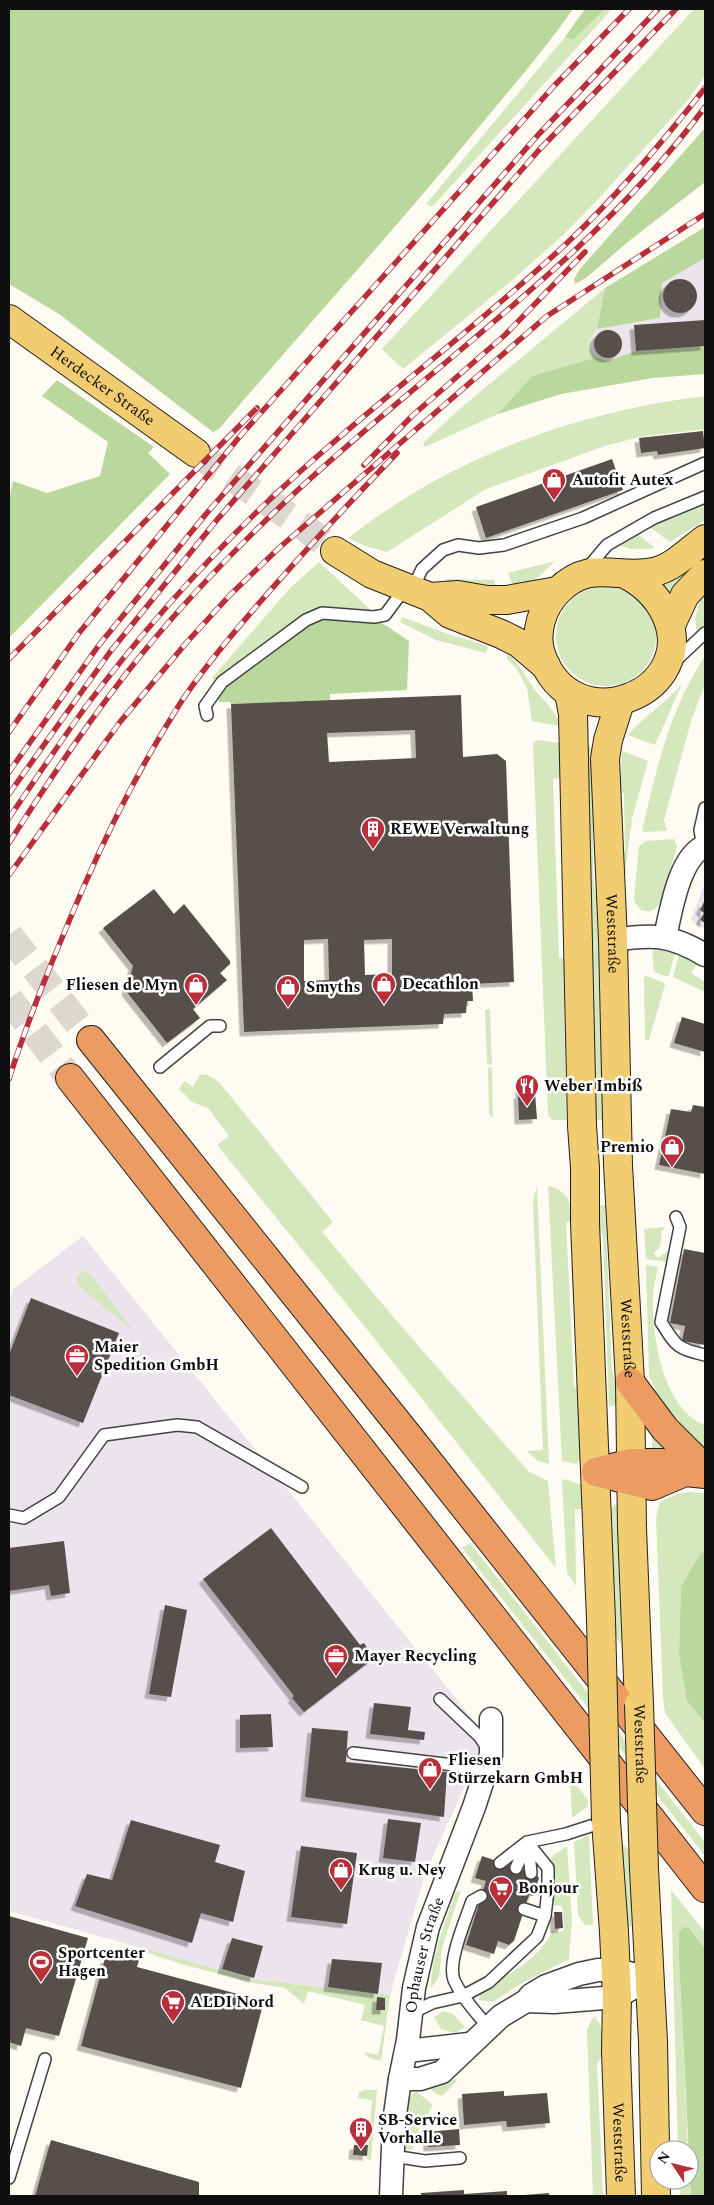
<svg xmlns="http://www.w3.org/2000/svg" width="714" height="2205" font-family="Spectral,serif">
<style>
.industrial{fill:#ece4ed}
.green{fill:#d5e7bd}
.forest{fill:#bad79d}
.building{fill:#57504c;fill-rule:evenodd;filter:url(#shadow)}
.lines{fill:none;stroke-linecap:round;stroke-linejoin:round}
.primary-tunnel{stroke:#dad8d0;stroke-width:28;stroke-dasharray:28 14;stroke-linecap:butt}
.motorway-tunnel{stroke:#dad8d0;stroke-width:28;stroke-dasharray:28 14;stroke-linecap:butt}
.service-casing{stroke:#424242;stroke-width:14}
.minor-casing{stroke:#424242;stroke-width:25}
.primary-casing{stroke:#202020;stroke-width:30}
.motorway-casing{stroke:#202020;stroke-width:30}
.service{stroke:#fff;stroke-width:11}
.minor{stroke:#fff;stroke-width:22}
.primary{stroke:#f1cc70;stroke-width:28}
.motorway{stroke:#ec9c62;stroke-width:28}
.rail-casing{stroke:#b82e3a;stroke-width:5.5}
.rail{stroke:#fff;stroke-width:4;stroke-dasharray:11;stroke-linecap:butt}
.primary-bridge-casing{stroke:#202020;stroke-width:30;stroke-linecap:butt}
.primary-bridge{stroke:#f1cc70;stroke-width:28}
.labels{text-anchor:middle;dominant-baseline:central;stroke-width:5;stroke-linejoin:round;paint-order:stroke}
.street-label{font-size:16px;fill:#0f0f0f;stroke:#fff}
.poi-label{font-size:16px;font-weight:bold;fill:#0f0f0f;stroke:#fff;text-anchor:start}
</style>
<defs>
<filter id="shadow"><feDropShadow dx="-4.5" dy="4.5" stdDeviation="0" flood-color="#0004"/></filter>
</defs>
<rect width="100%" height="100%" fill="#fefbf2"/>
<path class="industrial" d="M705,258v88l-69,5 -29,10 -10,-4 -6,-7 -2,-9 8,-12 63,-11 1,-35z
M705,882v48l-14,-10z
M83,1236l404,501 -62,137 -35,121 -138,-16 -243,-68v-608l4,-14z"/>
<path class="green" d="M605,9h7l-180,198 -6,-3 139,-167 8,3z
M694,9h11v67l-17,24 -86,95 -39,40 -47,42 -113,92 -21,-20z
M605,288l-8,41 -8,12 2,9 6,7 -65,19 -34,38 -73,33 -2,-4 33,-31z
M705,396v33l-66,8 -34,9 -119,43 -99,63 -22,-6 -17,-8c104,-81 227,-126 357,-142z
M705,502v18l-35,22 -19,-14v-2z
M636,533l18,14 -2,2h-21l-11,-3z
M555,561l-24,23 -16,8 -7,-19z
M319,562l54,50 -49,-5 -10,3 -99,70 -3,-2 78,-90z
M678,572l8,7 -17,17 -6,-12z
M446,579l48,1 4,13 -51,-10z
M556 636a50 50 0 1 1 100 0a50 50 0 1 1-100 0Z
M701,597c8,9 7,31 -4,36l-2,-15z
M402,617l46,17 40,12 -2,7 -50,-13 -36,-18z
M507,653c14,12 20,27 31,41 10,11 18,17 22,32l-28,-5 -5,-33 -11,-20 -9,-9z
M705,656v29l-13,33 -28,102 3,11 -23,1 -2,-1c14,-61 28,-123 63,-175z
M682,684l-27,61 -27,-10c16,-19 38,-32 54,-51z
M537,740l23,3v35l-7,1 6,179h6l1,5 -2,38 2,119h-14l-4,-5 -15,-371z
M586,746l7,1v126l9,72 6,175h-15z
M622,751l26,10 -16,58 -8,62 -4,-29 5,-1 -1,-58h-4z
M674,839l3,8 -17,56c-8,13 -23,10 -26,-4l5,-53 7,-5z
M659,950l16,2 -6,24h-4l-11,-4 -2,-21z
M679,954l20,7 -8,12 14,9v10l-32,-15z
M646,976l17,6 2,3 -16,55h-4l-1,-62z
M490,1009l2,56 -5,-1 -2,-54z
M488,1067l4,1 1,50 -4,-4z
M206,1074l13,8 114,140 -11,10 79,94 127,145 20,10 8,87 -194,-245 -145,-178 12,-9 -21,-28 -16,-6 -13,-13 6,-8 8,6 7,-12z
M537,1186l12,278 -11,-3 -11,-10 16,-1 -10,-248z
M548,1186c19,3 24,19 27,35l-9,1 8,164 6,8 4,63 -8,7 -14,-3z
M593,1205h12l7,165 4,13 1,23h-8l-6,-170 -7,-16z
M665,1227l-3,4 -2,16 -6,6 4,5 10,-7 2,1 -3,10 -21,-3 -2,-30z
M646,1265l12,2c-2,10 -5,21 -5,31 -1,39 10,111 52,127v27l-53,-57 4,-4 -7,-15z
M83,1271l8,4 44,58 -57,-48 -1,-9z
M652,1427l23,23 -23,7z
M564,1479l19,6 3,24h-11l1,77 -9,-13 -5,-92z
M689,1492l16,1v58l-5,3 -19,32 -2,67 8,48 18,22v46l-40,-56 -2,-16 -7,-179 4,-16 17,-8z
M614,1504l3,2 4,138 -8,-12 -5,-116z
M470,1543l235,299v14l-243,-308z
M570,1777l18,23v6l-16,12z
M589,1835l4,90h-8l-7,-10 -4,-73z
M621,1843l8,7 3,76 -8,1z
M567,1846l5,73 -3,40 -43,22 -34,21 -13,-2 1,-8c26,-17 60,-32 73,-62l4,3 7,-3 -1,-21 -3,-4 -6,1 -3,-49z
M461,1890l-19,58 -3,29 -8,11c0,-32 14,-64 24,-95z
M671,1890l34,42v16l-16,-20 -10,31 9,191h-10z
M663,1940l3,88h-7l-2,-87z
M149,1950l103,29 138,16 -9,66 -12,-3 -5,-6 14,3 6,-29 -23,-6 4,-15 -57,-14 -4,13 -19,-16 -31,-5 -69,-18 -37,-12z
M443,2011l10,3 12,13 -10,6 -14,-4 -7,-12z
M594,2016l6,8 5,27 -8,13 6,132h-10l-6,-167z
M456,2079l1,2 -14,14h-5l-9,-7z
M364,2090h13l-6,70 -4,-1 5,-59 -14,-2 1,-5z
M416,2091l16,13v3l-12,20 -8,23 -10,-1c1,-14 -1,-51 14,-58z
M689,2161l2,35h-11v-16h9z"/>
<path class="forest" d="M9,9h564c-30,43 -66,84 -99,124 -83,101 -171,197 -255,296l-6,3 -154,-118 -50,-30z
M585,9h20l-32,31 -8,-3z
M705,128v54l-76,59 -43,37 -11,6 -1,-5 5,-9z
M705,227v31l-43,25 -2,35 -63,11 8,-41z
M705,346v28l-52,4 -92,16 -63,20 34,-38 65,-19 10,4 29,-10z
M57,380l97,67 -6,6 22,21 -161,164v-138l4,-19 34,12 53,-17 8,-34 -66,-46z
M322,617l57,4 30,20 -2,49 -77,4v6l-99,4 -1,-2h-11l-2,-7c32,-29 67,-58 105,-78z
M705,1551v172l-18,-22 -8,-47 2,-68 19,-32z
M684,1927l5,1 16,20v248h-14l-12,-237v-27z"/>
<path class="building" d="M663 296a17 17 0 1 1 34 0a17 17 0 1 1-34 0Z
M705,320v26l-69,5 -2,-26z
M594 344a14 14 0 1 1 28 0a14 14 0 1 1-28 0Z
M703,431l2,17 -47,7 -1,-4 -16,2 -2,-15z
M612,459l11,31 -137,48 -10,-31z
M461,695l2,62 34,-3 9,7 8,221 -42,2 1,17h-6l-1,12 -22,1 -1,10 -199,8 -13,-328zM415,730l1,28 -87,4 -2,-29zM328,939l1,41 -25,1v-41zM392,939v35l-27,1 -1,-35z
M154,889l20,25 10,-10 46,57v3l-10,9 7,7 -34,29 7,9 -33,25 -41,-52 7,-25 -30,-38z
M704,902l1,1v20l-5,-3 4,-7 -4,-3z
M682,1017l23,7v28l-31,-9z
M520,1080h14l3,39 -18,1 -1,-26h2z
M693,1105l12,2v67l-46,-9 12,-56 20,3z
M684,1249l21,4v92l-23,-4 3,-15 -15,-3z
M31,1298l88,35 -36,90 -74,-28v-40z
M271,1528l89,117 4,-2 10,15 -70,54 -12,-14 2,-2 -91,-117z
M64,1541l6,52 -19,3 -2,-11 -40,6v-43z
M165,1605l22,5 -16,87 -22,-3z
M374,1703l37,4 -3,23 17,2 -1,8 -54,-6z
M271,1714l2,33 -33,1v-33z
M312,1728l36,3 -2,31 101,10 -3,45 -139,-20z
M388,1819l33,4 -6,39 -32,-4z
M131,1820l89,25 -5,17 30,9 -12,51 -32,-9 -9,30 -117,-37 12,-32 25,6z
M301,1846l56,7 -10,71 -56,-7z
M482,1856l54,18 3,4 -6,18 -4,-1 -15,46 -5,4 -11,-4 -4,13 -28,-9 20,-64 -11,-3z
M554,1912h8l1,16 -8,1z
M9,1916l79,22 -29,98 -33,-8 -5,18 -12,-4z
M232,1938l31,8 -9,32 -32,-9z
M130,1950l11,3 -4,14 127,34 -23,87 -160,-42 24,-88 7,2 3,-9 14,4z
M332,1959l50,4 -4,31 -50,-7z
M377,1997l8,1v12h-9z
M504,2091v5l43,-3 3,30 -43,4 -1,-6 -42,4 -2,-31z
M459,2129l1,16 -32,2 -1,-15z
M51,2140l148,42v14h-164z
M354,2145h14l-1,11 -14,-1z
M464,2190v4l43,-3v5h-86v-3z
M549,2193v3h-25v-1z"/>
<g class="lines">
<path class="primary-tunnel" d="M196,453l108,74 31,24"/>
<path class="motorway-tunnel" d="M9,935l82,105
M9,999l61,79"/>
<g class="service-casing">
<path id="service" d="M585,571l22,-26 47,-27 51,-21
M412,590l10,-21 21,-19 15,-5 21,3 25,-3 79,-27 122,-55
M673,663l32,-30
M207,715l-2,-9 17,-24 84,-62 16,-7 52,4 11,-2 20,-27
M703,847l-3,-17 5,-22
M160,1067l50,-41h10
M676,1217l4,10 -19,95c15,24 16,27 44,33
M9,1515l15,3 35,-21 45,-62 73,-10 20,2 105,60
M440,1699l40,38 7,11
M353,1753l134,16
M528,1843l3,30
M500,1863l27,-21
M516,1868l11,-25
M481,1896l-9,5c-6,18 -25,61 -18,79 8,18 22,32 34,47
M524,1909l21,7
M412,2013l20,-10 31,-7 26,-14 48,-45 8,-21 3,-26v-22l-21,-26 39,-8 40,-13
M393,2156l32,5 35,-3
M9,2178l36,-119"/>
</g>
<g class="minor-casing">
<g id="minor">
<path d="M665,937c6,-26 14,-80 40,-91"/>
<path d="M613,940c39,-6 57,-6 92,15"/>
<path d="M526,2001l28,1 63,-5 14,-8"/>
<path d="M407,2051l62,-7"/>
<path d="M400,2079h20l22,-7 59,-56 25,-15 5,-6 15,-9 33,-12 19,-4h18l33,8"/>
<path id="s1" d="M391,2196l3,-74 6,-43 8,-39 6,-52 14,-61 46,-120 17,-52v-36"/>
</g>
</g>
<g class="primary-casing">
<g id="primary">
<path id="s2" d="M9,319l187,134"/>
<path d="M335,551l37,23 58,23 20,17 51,20 18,9 27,23"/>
<path d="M625,574c18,9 31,21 40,39 38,79 -93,133 -124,41 -7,-21 1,-47 17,-63 33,-33 59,-11 96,-19 19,-4 36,-22 51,-33"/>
<path d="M430,597l28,-2 29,5h20l50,-9"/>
<path d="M671,625l14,-30 20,-21"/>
<path d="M569,693l4,21 9,412 3,42v55l16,397"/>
<path id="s3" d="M620,702l-12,38 -3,19 8,181 5,225 12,217 2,146 7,176"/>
<path id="s4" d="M606,1821l8,111 3,65 -1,54 5,145"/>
<path d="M644,1869l9,173 3,154"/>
</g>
</g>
<g class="motorway-casing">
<path id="motorway" d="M91,1040l318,397 296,374
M70,1078l635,810
M630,1382l35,47 40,40
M596,1472l35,-9h32l22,9 20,2
M596,1472l56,14 33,-14"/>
</g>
<use href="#service" class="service"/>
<use href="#minor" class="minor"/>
<use href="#primary" class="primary"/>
<use href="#motorway" class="motorway"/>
<g class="rail-casing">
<path id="rail" d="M364,465l49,-50 92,-80 80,-83
M9,659l248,-251
M9,732l70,-99 162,-198 313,-349 75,-77
M9,772l90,-127 107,-131 332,-379 120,-126
M9,794l101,-142 106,-131 323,-371 137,-141
M9,818c26,-38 51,-76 78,-113 61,-81 130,-158 205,-226 89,-81 186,-153 274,-235 51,-48 96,-101 139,-156
M9,843c41,-64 84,-129 132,-188 48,-59 103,-115 159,-167 136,-126 293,-230 405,-381
M9,875l111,-153 67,-80 43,-47 49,-47 268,-232 158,-102
M9,1079c21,-66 48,-130 75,-193 28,-64 60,-126 97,-184 22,-33 47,-63 73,-93 46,-53 94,-105 143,-156"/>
</g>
<use href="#rail" class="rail"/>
<g class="primary-bridge-casing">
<g id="primary-bridge">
<path d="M601,1620l5,201"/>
<path id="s5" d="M639,1704l5,165"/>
</g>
</g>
<use href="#primary-bridge" class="primary-bridge"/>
</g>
<defs>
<g id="shop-pin" transform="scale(1.25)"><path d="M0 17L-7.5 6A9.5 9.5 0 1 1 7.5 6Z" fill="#b82e3a" stroke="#fff"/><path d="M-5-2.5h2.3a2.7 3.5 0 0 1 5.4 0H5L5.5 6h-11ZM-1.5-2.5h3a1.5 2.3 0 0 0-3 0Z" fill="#fff"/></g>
<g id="building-pin" transform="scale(1.25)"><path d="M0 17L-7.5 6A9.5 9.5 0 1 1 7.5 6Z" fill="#b82e3a" stroke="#fff"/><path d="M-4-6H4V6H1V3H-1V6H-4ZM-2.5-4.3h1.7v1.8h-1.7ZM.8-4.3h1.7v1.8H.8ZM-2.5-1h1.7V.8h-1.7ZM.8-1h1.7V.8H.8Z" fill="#fff"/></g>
<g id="restaurant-pin" transform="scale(1.25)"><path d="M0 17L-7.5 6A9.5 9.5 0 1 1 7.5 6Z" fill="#b82e3a" stroke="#fff"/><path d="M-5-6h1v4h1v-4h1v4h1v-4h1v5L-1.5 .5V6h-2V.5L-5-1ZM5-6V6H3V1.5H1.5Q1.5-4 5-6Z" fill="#fff"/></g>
<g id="office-pin" transform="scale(1.25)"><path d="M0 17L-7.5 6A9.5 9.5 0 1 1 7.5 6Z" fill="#b82e3a" stroke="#fff"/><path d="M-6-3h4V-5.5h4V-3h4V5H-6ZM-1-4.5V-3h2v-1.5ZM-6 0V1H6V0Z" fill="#fff"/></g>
<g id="supermarket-pin" transform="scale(1.25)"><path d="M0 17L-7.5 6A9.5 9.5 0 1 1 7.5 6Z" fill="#b82e3a" stroke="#fff"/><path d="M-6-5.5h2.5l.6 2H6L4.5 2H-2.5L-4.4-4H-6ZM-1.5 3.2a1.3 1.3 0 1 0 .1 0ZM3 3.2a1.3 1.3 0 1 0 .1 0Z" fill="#fff"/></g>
<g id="stadium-pin" transform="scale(1.25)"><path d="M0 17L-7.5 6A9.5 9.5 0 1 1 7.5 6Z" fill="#b82e3a" stroke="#fff"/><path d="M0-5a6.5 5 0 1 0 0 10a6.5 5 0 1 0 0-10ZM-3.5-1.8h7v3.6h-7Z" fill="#fff"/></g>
</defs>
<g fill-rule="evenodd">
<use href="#shop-pin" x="554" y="480"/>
<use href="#building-pin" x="373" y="829"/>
<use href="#shop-pin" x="384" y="984"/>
<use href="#shop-pin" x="196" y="985"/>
<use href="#shop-pin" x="288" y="987"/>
<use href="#restaurant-pin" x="527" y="1086"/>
<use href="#shop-pin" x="672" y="1147"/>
<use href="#office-pin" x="77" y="1356"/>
<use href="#office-pin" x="336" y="1656"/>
<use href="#shop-pin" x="430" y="1769"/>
<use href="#shop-pin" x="341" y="1870"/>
<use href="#supermarket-pin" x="501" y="1888"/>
<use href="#stadium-pin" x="41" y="1962"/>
<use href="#supermarket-pin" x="173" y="2002"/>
<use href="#building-pin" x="361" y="2129"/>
</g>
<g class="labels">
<g class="street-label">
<text stroke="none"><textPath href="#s2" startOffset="115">Herdecker Straße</textPath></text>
<text stroke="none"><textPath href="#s3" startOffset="234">Weststraße</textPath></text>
<text stroke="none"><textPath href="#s3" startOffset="639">Weststraße</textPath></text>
<text stroke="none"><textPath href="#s5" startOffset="40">Weststraße</textPath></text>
<text stroke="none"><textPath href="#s1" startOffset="244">Ophauser Straße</textPath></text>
<text stroke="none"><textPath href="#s4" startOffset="322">Weststraße</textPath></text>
</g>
<g class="poi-label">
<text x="572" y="480">Autofit Autex</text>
<text x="390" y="829">REWE Verwaltung</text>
<text x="402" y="984">Decathlon</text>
<text x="178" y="985" text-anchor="end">Fliesen de Myn</text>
<text x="306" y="987">Smyths</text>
<text x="544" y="1086">Weber Imbiß</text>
<text x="654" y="1147" text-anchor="end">Premio</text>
<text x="94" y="1347">Maier<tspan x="94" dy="18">Spedition GmbH</tspan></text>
<text x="354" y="1656">Mayer Recycling</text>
<text x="448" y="1760">Fliesen<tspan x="448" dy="18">Stürzekarn GmbH</tspan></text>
<text x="358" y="1870">Krug u. Ney</text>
<text x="518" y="1888">Bonjour</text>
<text x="58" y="1953">Sportcenter<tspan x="58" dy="18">Hagen</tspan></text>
<text x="190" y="2002">ALDI Nord</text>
<text x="378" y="2120">SB-Service<tspan x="378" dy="18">Vorhalle</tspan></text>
</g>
</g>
<rect width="714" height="2205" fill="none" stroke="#0f0f0f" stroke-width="20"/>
<g transform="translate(674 2165) rotate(305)"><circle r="24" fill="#ffffff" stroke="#9f9f9f"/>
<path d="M0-4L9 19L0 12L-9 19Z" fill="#b82e3a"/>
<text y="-8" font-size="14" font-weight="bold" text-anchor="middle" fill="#0f0f0f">N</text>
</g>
</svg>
